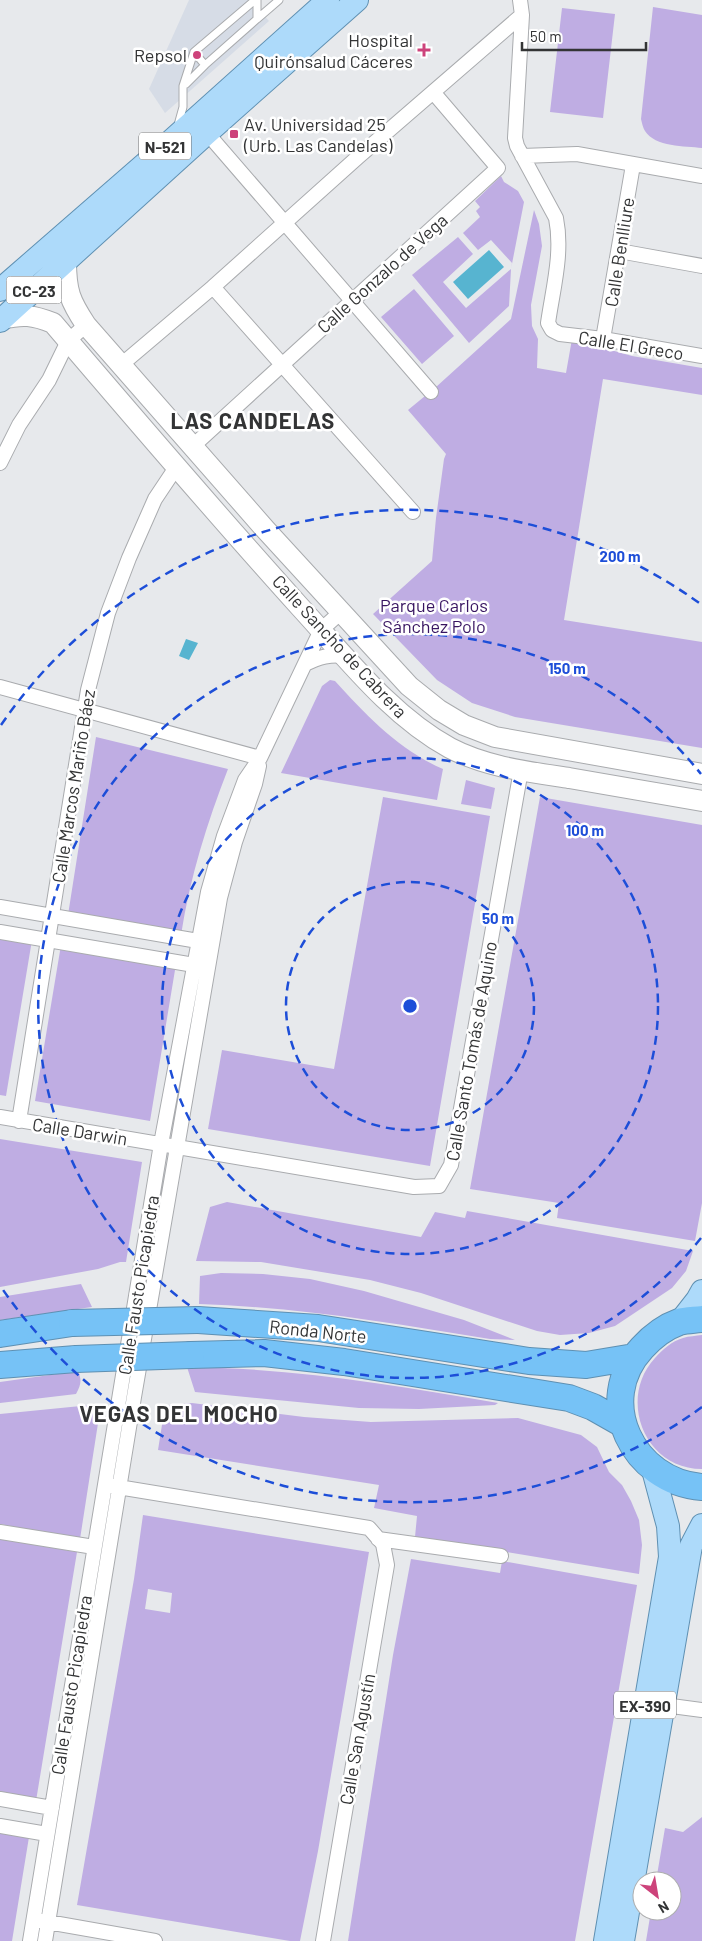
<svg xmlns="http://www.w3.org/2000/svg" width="702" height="1941" font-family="Barlow,sans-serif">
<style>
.built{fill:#d6dce6}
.green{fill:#bfade3;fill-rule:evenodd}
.water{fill:#57b4d0}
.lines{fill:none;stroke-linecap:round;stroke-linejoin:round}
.lane-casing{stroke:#a9abae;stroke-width:9}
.street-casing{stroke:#a9abae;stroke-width:16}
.secondary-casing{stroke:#a9abae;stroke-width:22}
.primary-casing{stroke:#5f90b2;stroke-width:24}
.highway-casing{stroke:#5f90b2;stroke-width:28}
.lane{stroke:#fff;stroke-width:7}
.street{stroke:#fff;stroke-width:14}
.secondary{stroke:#fff;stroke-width:20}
.primary{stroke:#addafa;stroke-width:22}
.highway{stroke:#76c2f6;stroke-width:26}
.highway-bridge-casing{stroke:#5f90b2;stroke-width:28;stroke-linecap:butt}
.highway-bridge{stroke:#76c2f6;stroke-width:26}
.ring{fill:none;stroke:#1d4ed8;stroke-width:2.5;stroke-dasharray:9 6}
.poi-dot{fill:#cd437b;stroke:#fff;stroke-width:2}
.labels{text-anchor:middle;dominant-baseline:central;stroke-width:5;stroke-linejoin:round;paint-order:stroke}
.shield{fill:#fff;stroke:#707172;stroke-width:1}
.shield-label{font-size:16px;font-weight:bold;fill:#333435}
.poi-label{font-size:18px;fill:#333435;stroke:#fff;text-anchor:end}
.street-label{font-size:18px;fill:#333435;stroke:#fff}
.park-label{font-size:18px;fill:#381561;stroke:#fff}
.district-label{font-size:22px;font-weight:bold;letter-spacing:1px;fill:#333435;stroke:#fff}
.centre{fill:#1d4ed8;stroke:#fff;stroke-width:2.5}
.ring-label{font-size:15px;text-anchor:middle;font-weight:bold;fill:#1d4ed8;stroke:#fff;stroke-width:5;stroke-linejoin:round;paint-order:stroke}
</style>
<rect width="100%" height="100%" fill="#e7e9ec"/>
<path class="built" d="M189,0h61l19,21 -104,92 -16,-24z"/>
<path class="green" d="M653,7l49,8v133c-17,-2 -47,-1 -57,-17 -2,-3 -3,-8 -4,-12z
M562,8l53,6 -12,104 -53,-6z
M501,176l3,6 14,9 6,11 -13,67 -2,37 -40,37 -57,-68 46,-38 15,17 -30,28 23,26 45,-39 1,-6 -21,-23 -13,10 -15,-17 17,-16 -4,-6 4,-4 -5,-6z
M534,210l5,14 3,22 -11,59 1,21 6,13 -1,29 29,5 6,-34 60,17 70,12v27l-99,-16 -39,241 138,22v106l-187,-31 -43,-14 -35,-23 -64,-66 59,-53 4,-43 8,-59 2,-5 -38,-44 28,-23 75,-68z
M414,289l40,47 -32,28 -41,-47z
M330,680l5,1c32,35 64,69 108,88l-6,31 -156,-27 41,-87z
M96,737l132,32c-21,54 -38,108 -47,166l-113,-20z
M466,780l29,8 -4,21 -30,-5z
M383,797l107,19 -60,350 -222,-37 14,-79 112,19z
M540,797l162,28v378l-7,38 -138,-23 2,-15 -89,-14z
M0,935l32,5 -26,156 -6,-1z
M61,945l115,19 -26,157 -115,-20z
M0,1139l142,23 -16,100h-6l-22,7 -98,18z
M227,1202l194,35 14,-25 30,6 2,-7 226,40 -7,20 -14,17 -57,38 -26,7 -29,2 -23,-4 -116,-38 -51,-13 -109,-18 -65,-1 14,-54z
M221,1273l42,1 47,5 54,12 100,29 51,20 -25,-1c-97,-16 -193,-32 -291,-35l1,-28z
M81,1284l11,23 -92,13v-23z
M702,1335v134c-57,0 -85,-70 -47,-111 7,-8 17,-17 28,-20 6,-2 13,-2 19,-3z
M187,1367c105,1 208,18 311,36l-3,2 -76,4 -60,-1 -164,-16z
M78,1371c4,9 3,14 -2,23l-76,9v-21z
M192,1403l112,14 67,5 147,-4 63,17 16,12 12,25 13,13 9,16 8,19 3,25 -3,29 -224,-37 2,-21 -43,-8 5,-23 -221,-35 7,-44z
M101,1404l-21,135 -80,-15v-110z
M143,1515l226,37 -51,299 -18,90h-10l-213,-36 57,-326zM148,1589l24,4 -2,20 -25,-4z
M0,1539l77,13 -41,249 -36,-6z
M411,1559l89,14 2,-12 135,24 -62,356h-227l45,-286z
M702,1817v124h-56l5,-30h21v-30h-16l9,-53 18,4z
M0,1832l29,5 -17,104h-12z"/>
<path class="water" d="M489,250l15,17 -36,32 -15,-17z
M186,639l12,4 -9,17 -10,-4z"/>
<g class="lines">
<g class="lane-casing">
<path id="lane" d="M257,19l22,-19
M194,52l11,13 52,-46v-19
M186,84l19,-19
M178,125l5,-18v-21l11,-34 61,-52"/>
</g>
<g class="street-casing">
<path id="street" d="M520,0l2,15 -7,123 2,8 39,72c7,35 -3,70 -8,105l4,7 8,4 43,5 99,17
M207,133l224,259
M522,156l55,-2 125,22
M619,251l83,15
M603,339l30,-174
M121,365l92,-78
M193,446l305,-278 -65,-76
M0,463l19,-38 30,-45 19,-39 18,-16
M413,512l-200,-225 145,-130 164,-142
M305,664c14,-7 25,-10 41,-8
M0,687l260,71
M0,907l198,34
M0,932l194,33
M0,1117l414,70 25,-1 12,-21 70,-395
M19,1121l69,-431 20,-77 21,-55 26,-59 22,-33
M112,1486l257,42 14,16 4,21 -64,376
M0,1532l94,15
M378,1539l123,17
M664,1705l38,5
M0,1799l52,9
M0,1826l47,8
M42,1921l113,20
M30,1941l131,-797 47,-252 16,-56 21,-56 15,-22 61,-128 20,-18
M45,1941l89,-544 86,-499 15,-56 20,-58 4,-18"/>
</g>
<g class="secondary-casing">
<path id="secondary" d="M66,261c0,30 4,40 20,64l179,204 144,157 30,24 25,15 31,12 207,37
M2,319c21,-5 31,-4 51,4 81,95 163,191 247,284 46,50 90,108 150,141 36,19 79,24 119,30 44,8 89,15 133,23"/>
</g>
<g class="primary-casing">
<path id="primary" d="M0,290l163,-142 165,-148
M0,321l207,-188 150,-133
M679,1323l18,-23 5,-9
M605,1941l65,-384 -2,-31 -15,-56
M623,1941l68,-395 11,-21"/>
</g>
<g class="highway-casing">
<path id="highway" d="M702,1319c-7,1 -16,1 -23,3 -14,5 -27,15 -37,26 -49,53 -9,134 60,139
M198,1320l120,8 211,33 57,4 48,-8
M0,1334l72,-11
M191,1355l73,-2 80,9 225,36 24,9 30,17
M0,1365l76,-6"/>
</g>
<use href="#lane" class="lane"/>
<use href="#street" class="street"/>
<use href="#secondary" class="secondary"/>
<use href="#primary" class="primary"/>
<use href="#highway" class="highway"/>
<g class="highway-bridge-casing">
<path id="highway-bridge" d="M72,1323l126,-3
M76,1359l115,-4"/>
</g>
<use href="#highway-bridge" class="highway-bridge"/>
</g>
<g class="ring">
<circle cx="410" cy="1006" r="124"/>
<circle cx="410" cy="1006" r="248"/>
<path d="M701 1238A372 372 0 1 1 701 774"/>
<path d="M702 1407A496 496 0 0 1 1 1287M1 725A496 496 0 0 1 702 605"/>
</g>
<g class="poi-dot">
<path d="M421.5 42.5h5v5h5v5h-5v5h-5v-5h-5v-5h5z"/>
<circle cx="197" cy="55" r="5"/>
<rect x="229" y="129" width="10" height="10" rx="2.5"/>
</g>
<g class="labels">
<g class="shield">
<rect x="139" y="132.5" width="52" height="27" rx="4"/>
<rect x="6.5" y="276.5" width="55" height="27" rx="4"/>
<rect x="614" y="1691.5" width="62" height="27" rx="4"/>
</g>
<g class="shield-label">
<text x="165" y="146">N-521</text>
<text x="34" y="290">CC-23</text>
<text x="645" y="1705">EX-390</text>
</g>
<g class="poi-label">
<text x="413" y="40">Hospital<tspan x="413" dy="21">Quirónsalud Cáceres</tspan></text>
<text x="187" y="55">Repsol</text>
<text x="244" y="124" text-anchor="start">Av. Universidad 25<tspan x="244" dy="21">(Urb. Las Candelas)</tspan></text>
</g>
<g class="street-label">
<text transform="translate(619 252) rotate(-81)">Calle Benlliure</text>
<text transform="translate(382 273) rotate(-42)">Calle Gonzalo de Vega</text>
<text transform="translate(631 345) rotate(9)">Calle El Greco</text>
<text transform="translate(340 646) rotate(47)">Calle Sancho de Cabrera</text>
<text transform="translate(73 786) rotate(-81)">Calle Marcos Mariño Báez</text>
<text transform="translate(471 1051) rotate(-80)">Calle Santo Tomás de Aquino</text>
<text transform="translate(80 1131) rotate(9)">Calle Darwin</text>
<text transform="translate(138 1285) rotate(-81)">Calle Fausto Picapiedra</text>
<text transform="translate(318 1331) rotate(6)">Ronda Norte</text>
<text transform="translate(71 1685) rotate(-81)">Calle Fausto Picapiedra</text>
<text transform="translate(357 1739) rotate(-80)">Calle San Agustín</text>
</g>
<g class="park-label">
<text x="434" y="605">Parque Carlos<tspan x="434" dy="21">Sánchez Polo</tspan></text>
</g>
<g class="district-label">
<text x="253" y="420">LAS CANDELAS</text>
<text x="179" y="1413">VEGAS DEL MOCHO</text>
</g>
</g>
<circle cx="410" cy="1006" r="8" class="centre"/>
<g class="ring-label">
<text x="620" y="562">200 m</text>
<text x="567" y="674">150 m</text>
<text x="585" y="836">100 m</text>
<text x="498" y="924">50 m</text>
</g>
<g transform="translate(657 1896) rotate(149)"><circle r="24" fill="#ffffff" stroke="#adaeae"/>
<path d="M0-4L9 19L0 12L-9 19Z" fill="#cd437b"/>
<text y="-8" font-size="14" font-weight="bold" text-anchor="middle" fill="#333435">N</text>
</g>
<path d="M522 42v8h124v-8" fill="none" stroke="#333435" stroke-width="2.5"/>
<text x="530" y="42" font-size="15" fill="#333435" stroke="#ffffff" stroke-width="4" paint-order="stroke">50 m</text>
</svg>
